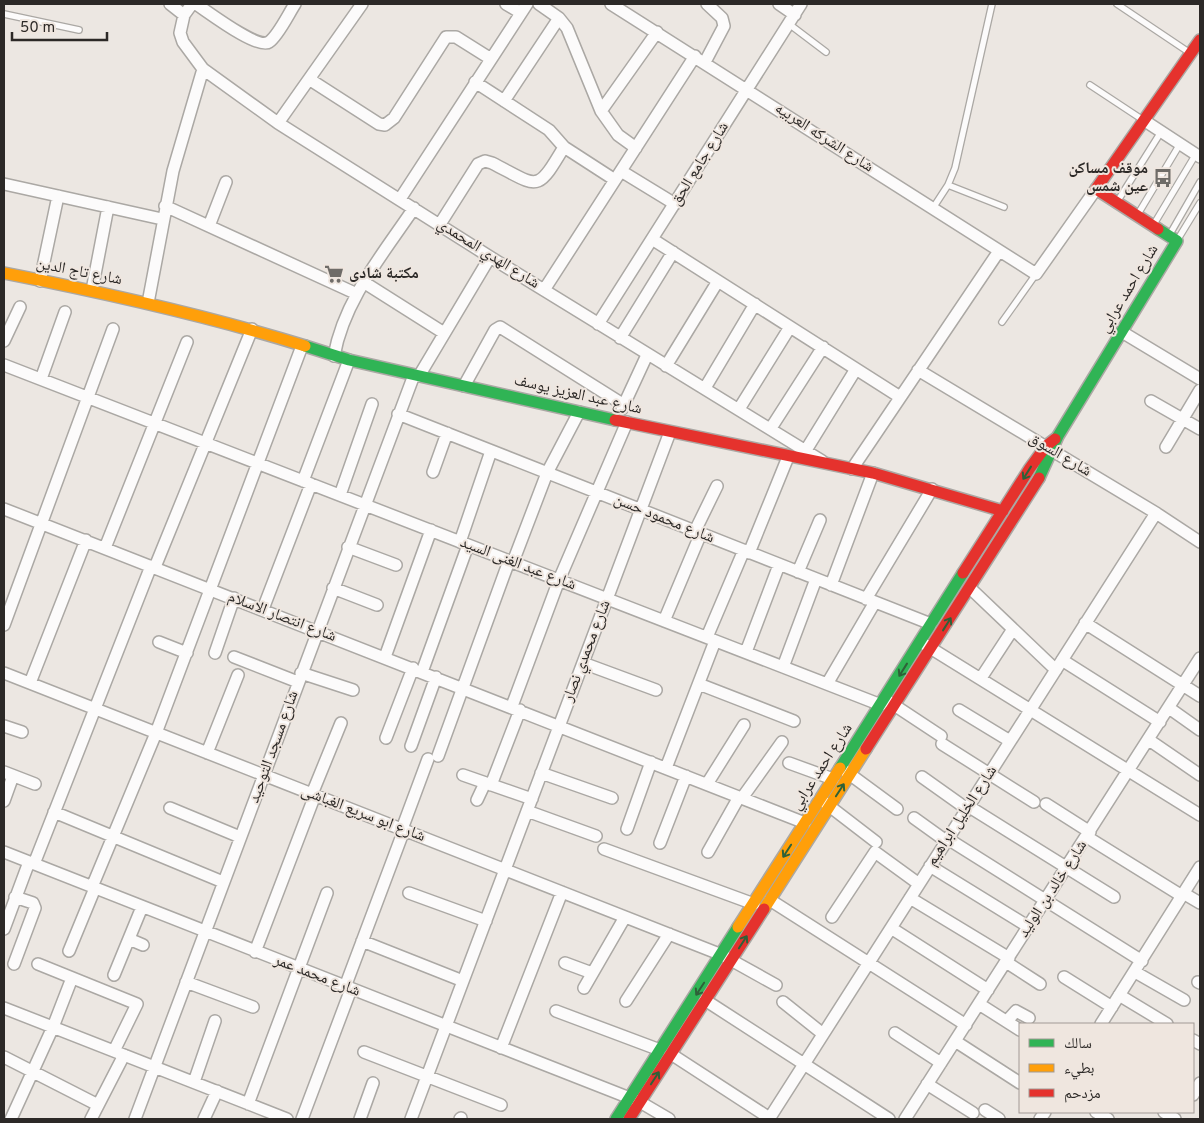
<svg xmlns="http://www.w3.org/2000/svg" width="1204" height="1123" font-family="Overpass,'Noto Naskh Arabic',sans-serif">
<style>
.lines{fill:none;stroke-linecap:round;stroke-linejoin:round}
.lane-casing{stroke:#aba8a4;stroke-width:8}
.street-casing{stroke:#aba8a4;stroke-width:14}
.fast-casing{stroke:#aba8a4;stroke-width:14}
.slow-casing{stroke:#aba8a4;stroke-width:14}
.jam-casing{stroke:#aba8a4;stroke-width:14}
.lane{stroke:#fcfbfb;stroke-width:5.5}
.street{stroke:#fcfbfb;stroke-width:11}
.fast{stroke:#30b455;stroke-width:11}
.slow{stroke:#ff9f0a;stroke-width:11}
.jam{stroke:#e5322d;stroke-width:11}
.oneway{stroke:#2e6139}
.labels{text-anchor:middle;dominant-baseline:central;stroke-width:4;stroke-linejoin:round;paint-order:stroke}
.street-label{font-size:16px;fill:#2c2927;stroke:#efe6df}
.poi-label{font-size:16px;font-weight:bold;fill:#2c2927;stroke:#efe6df;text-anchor:end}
</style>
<rect width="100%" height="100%" fill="#ece7e2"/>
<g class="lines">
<g class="lane-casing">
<path id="lane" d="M1117,4l73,49
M4,14l75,16
M789,24l37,28
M1090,85l53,35
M948,185l56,22
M1117,202l44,-70
M933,208l15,-23 7,-17 37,-164
M1138,214l42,-70
M1154,224l42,-70
M1170,234l30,-52
M1178,239l22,-36
M1002,322l34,-48"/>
</g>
<g class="street-casing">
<path id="street" d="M170,4l14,11
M192,4l-8,11 -4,18 3,9 20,27 75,54 212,134 332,204
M196,4c11,7 62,46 73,38 9,-6 20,-29 26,-38
M506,4l15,9
M539,4l20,14 8,10 34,83 17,24 18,13
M611,4l425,270 60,-85
M779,4l16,11
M705,62l19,-36 -2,-8 -15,-14
M309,79l70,45 6,1 9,-7 52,-81h10l35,22
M475,82l74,48 15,17 51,33
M504,101l55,-83
M601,111l56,-79
M1145,121l55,36
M278,123l84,-119
M621,171l54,33
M4,184l158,35
M400,199l127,-195
M165,206l192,88
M440,224l38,-60 7,-3 7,2c47,24 44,31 72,-16
M209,226l17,-44
M652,239l248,158
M40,281l18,-85
M365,283l79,50
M92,290l16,-83
M544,290l151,-234
M148,303l25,-132 30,-102
M598,324l203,-320
M1122,332l78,47
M620,338l53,-86
M4,341l16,-34
M334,356c10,-56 49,-102 80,-148
M4,365l877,340
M666,366l52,-85
M918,370l238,143 44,29
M419,376l71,-119
M41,379l24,-67
M464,386l31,-56 5,-3 124,78
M705,388l50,-84
M1151,401l49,28
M622,409l25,-54
M739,409l51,-82
M398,414l533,210
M771,428l52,-81
M1166,447l34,-57
M806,450l50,-81
M852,469l147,-218
M433,472l14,-39
M303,481l46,-121
M340,495l32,-91
M4,509l801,314
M695,531l22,-45
M460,542l31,-91
M348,547l48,18
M105,548l82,-206
M749,553l39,-96
M513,562l34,-89 32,-61
M155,567l97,-238
M798,572l22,-52
M831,585l42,-112
M333,588l44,17
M970,588l86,82
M866,599l66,-110
M263,609l48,-125
M664,621l37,-88
M1085,623l115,73
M4,625l109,-296
M707,637l37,-87
M159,642l28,11
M924,644l276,171
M746,652l33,-87
M215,653l19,-55
M234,657l64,25
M385,657l46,-127
M1062,660l98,62
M583,663l73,27
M783,667l33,-88
M422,672l46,-127
M4,673l718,282 54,30
M301,673l52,17
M981,678l32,-49
M30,683l56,-143
M699,684l95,37
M827,684l48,-82
M888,701l53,35
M512,706l47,-126 68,-158
M1169,708l31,22
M959,710l51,31
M4,726l18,6
M386,738l27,-70
M1149,740l51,35
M942,744l92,58
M411,746l25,-69
M207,753l31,-78
M438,756l71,-195
M789,763l44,16
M666,768l49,-127
M844,770l53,39
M4,772l31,12
M541,773l71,25
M463,775l69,24
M922,777l45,32
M707,784l37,-59
M491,785l29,-75
M312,794l29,-71
M742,798l40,-56
M477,800l8,-17
M4,801l9,-25
M824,802l52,40
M1046,804l44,28
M968,806l146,91
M170,808l70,29
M527,811l69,25
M54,812l169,70
M914,818l32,23
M402,829l26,-70
M627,829l24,-67
M1087,837l95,59
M948,839l194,122
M660,843l26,-67
M604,849l150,55
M4,852l636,250 29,17
M708,852l31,-55
M34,864l117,-298
M930,866l99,61
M92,887l64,-154 146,-387
M409,893l77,28
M1183,893l17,10
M910,898l99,60
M770,900l196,125
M832,917l43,-65 44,32
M891,928l97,62
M4,929l25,-67
M129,939l14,6
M362,941l101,40
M69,951l26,-63
M255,952l60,-157
M1006,962l34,22
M565,963l27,10
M14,964l21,-56 -2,-5 -18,-6
M38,964l99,40 -23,47
M1135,972l49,28
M114,975l28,-68
M1064,977l48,30
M186,982l67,25
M1198,982l2,1
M345,987l59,-157
M584,988l41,-71
M1119,995l48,29
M705,1000l184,119
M626,1001l43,-67
M783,1002l40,32
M979,1004l41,26
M4,1008l283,111
M556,1011l104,39
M1007,1021l9,-10 13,7
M1101,1024l99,-157
M895,1033l46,30
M1193,1040l7,4
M955,1041l65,42
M501,1048l61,-156
M364,1052l137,53
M671,1054l100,65
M4,1057l94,48
M194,1082l21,-61
M927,1084l46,29
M1193,1095l7,-12
M248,1104l79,-211
M985,1110l14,9
M1096,1112l12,7
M1164,1112l11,7
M11,1119l42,-92 19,-49
M91,1119l33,-64
M135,1119l279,-744
M204,1119l13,-28
M302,1119l49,-130
M360,1119l13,-36
M411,1119l259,-687
M460,1119l1,-1
M769,1119l387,-606
M905,1119l295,-461
M1040,1119l5,-7"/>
</g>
<g class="fast-casing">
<path id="fast" d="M305,346l44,14 266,60
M1039,478l19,-42 119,-195 -19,-12
M840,768l123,-195
M616,1119l122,-192"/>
</g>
<g class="slow-casing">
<path id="slow" d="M4,273c102,20 202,42 301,73
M764,909l102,-160
M738,927l102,-159"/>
</g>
<g class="jam-casing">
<path id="jam" d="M1158,229l-62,-40 104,-149
M615,420l258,53 130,38
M963,573l67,-105 16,-22 9,-7
M866,749l173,-271
M629,1119l135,-210"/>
</g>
<use href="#lane" class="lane"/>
<use href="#street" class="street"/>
<use href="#fast" class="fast"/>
<use href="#slow" class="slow"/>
<use href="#jam" class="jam"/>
</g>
<defs><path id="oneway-shaft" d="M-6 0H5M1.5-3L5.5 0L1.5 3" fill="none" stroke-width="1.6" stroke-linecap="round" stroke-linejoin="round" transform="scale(1.25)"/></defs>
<g class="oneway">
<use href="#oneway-shaft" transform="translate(1027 473) rotate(122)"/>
<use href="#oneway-shaft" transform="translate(947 624) rotate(-58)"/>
<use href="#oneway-shaft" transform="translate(903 670) rotate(122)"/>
<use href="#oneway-shaft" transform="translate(840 790) rotate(-57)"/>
<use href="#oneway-shaft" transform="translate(787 851) rotate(123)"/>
<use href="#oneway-shaft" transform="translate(743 942) rotate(-57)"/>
<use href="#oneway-shaft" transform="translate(700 989) rotate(123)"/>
<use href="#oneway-shaft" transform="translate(655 1078) rotate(-57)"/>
</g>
<defs>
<g id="bus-bare" transform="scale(1.5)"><path d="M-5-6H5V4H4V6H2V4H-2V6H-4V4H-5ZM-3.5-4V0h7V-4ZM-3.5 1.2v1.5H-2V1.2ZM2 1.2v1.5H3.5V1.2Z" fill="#6f6c68" stroke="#efe6df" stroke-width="2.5" paint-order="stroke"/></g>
<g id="supermarket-bare" transform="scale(1.5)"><path d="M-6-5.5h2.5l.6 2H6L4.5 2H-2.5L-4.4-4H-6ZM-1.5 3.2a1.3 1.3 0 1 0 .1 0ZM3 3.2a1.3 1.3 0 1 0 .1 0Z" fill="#6f6c68" stroke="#efe6df" stroke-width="2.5" paint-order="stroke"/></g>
</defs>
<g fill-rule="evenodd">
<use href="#bus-bare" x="1163" y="178"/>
<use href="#supermarket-bare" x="334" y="274"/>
</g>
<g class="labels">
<g class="street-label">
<text transform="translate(824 138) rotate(33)">شارع الشركه العربيه</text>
<text transform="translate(700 164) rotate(-58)">شارع جامع الحق</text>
<text transform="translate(488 254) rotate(32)">شارع الهدي المحمدي</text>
<text transform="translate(79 272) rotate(11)">شارع تاج الدين</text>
<text transform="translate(1129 289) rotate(-59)">شارع احمد عرابي</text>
<text transform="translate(578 395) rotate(13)">شارع عبد العزيز يوسف</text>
<text transform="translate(1060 455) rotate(31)">شارع السوق</text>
<text transform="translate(664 519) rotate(22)">شارع محمود حسن</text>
<text transform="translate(518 564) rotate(21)">شارع عبد الغنى السيد</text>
<text transform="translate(282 617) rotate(21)">شارع انتصار الاسلام</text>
<text transform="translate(587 651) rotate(-69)">شارع محمدي نصار</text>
<text transform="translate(274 747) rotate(-70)">شارع مسجد التوحيد</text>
<text transform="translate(822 767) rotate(-57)">شارع احمد عرابي</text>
<text transform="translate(363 814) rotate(21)">شارع ابو سريع الغباشى</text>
<text transform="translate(962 816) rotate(-57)">شارع الخليل ابراهيم</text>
<text transform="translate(1053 889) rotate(-57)">شارع خالد بن الوليد</text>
<text transform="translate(317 976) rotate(21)">شارع محمد عمر</text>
</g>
<g class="poi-label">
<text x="1148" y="169">موقف مساكن<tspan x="1148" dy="18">عين شمس</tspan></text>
<text x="349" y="274" text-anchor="start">مكتبة شادى</text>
</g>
</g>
<rect width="1204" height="1123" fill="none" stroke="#2c2927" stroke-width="10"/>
<rect x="1019" y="1023" width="175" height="90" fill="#efe6df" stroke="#a19a95"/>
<rect x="1029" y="1039" width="25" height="8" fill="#30b455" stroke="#a19a95"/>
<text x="1064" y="1048" font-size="15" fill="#2c2927">سالك</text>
<rect x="1029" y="1064" width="25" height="8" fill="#ff9f0a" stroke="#a19a95"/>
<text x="1064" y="1073" font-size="15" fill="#2c2927">بطيء</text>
<rect x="1029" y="1089" width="25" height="8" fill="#e5322d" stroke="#a19a95"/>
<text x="1064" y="1098" font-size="15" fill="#2c2927">مزدحم</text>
<path d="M12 32v8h95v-8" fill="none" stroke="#2c2927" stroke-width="2.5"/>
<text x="20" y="32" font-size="15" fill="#2c2927" stroke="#efe6df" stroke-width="4" paint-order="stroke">50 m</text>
</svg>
